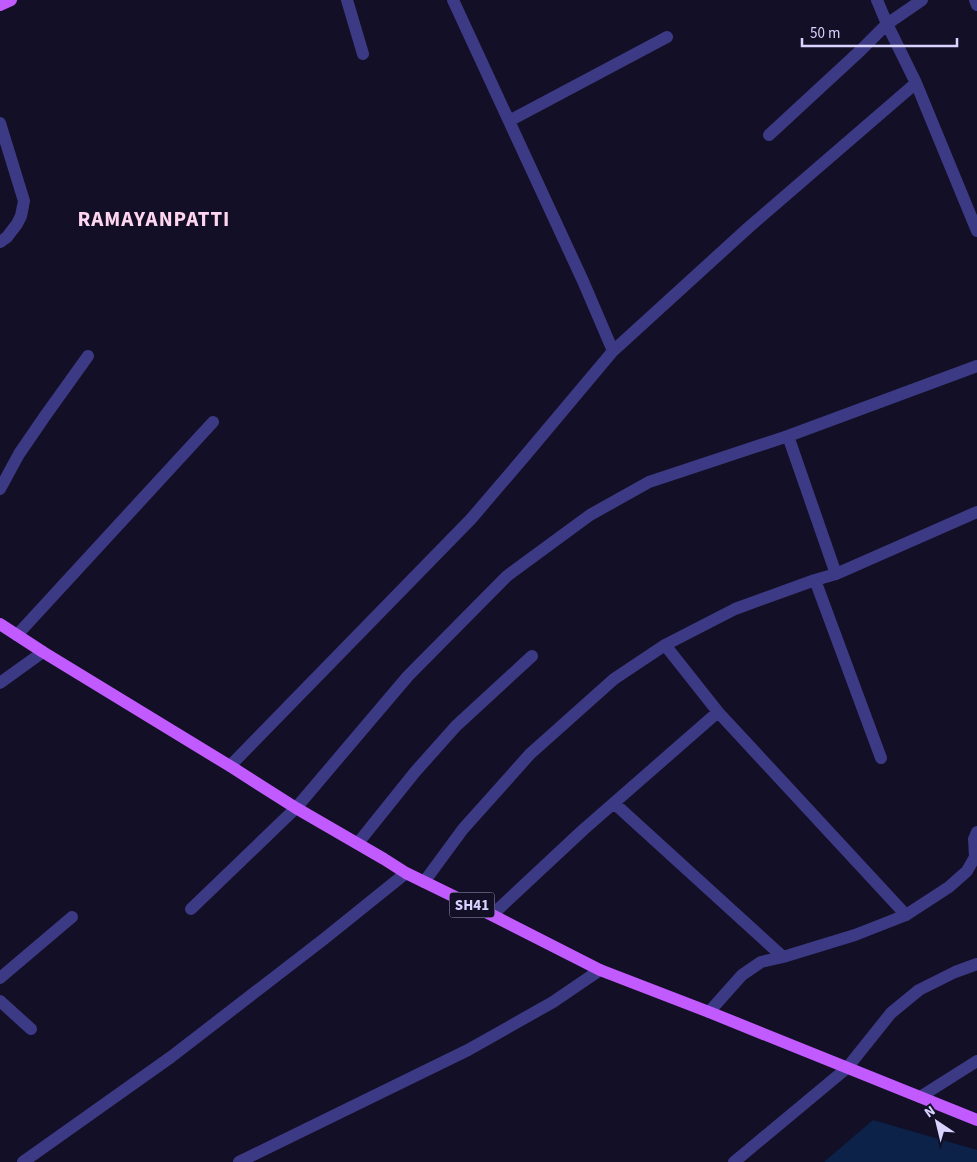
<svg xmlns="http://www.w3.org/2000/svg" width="977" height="1162" font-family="'Source Sans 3',sans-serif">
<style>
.water{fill:#0c2248}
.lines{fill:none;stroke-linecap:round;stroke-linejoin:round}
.minor{stroke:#3d3a85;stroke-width:12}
.major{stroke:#c25bff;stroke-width:12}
.labels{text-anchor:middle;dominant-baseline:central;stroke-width:4.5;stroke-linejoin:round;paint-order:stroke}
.shield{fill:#130f26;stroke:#9e99be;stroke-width:1}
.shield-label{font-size:15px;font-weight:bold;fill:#d9d4ff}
.district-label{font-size:21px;font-weight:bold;letter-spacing:1px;fill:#ffd6f0;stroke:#130f26}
</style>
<rect width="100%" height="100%" fill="#130f26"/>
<path class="water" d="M873,1120l104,30v12h-153z"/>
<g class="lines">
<path class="minor" d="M347,0l16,54
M453,0l130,281 30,70
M877,0l10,24 29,59 61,148
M975,0l2,5
M509,121l158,-84
M0,123l24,78 -3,15 -4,8 -10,13 -7,5
M769,135l92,-85 26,-26 35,-24
M788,436l48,138
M0,489l19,-35 26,-38 43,-60
M815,580l66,178
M17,635l196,-213
M665,645l53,67 188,203
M0,683l43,-31
M230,766l241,-247 53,-62 89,-106 135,-123 168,-145
M615,804l168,153
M358,843l57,-71 41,-46 76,-70
M424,882l39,-53 67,-75 84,-75 51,-34 70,-36 80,-29 21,-6 141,-62
M191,909l105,-101 112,-132 99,-100 83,-61 59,-33 139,-46 189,-70
M492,915l91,-85 135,-118
M0,978l72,-61
M0,1001l31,28
M709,1012l33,-37 19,-13 22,-5 72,-22 51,-20 43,-28 18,-16 8,-14 -1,-18 3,-7
M920,1097l57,-36
M23,1162l148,-105 153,-118 82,-66
M239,1162l229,-112 85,-48 47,-32
M734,1162l113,-94 44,-55 28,-23 36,-18 22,-8"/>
<path class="major" d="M0,5l11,-5
M0,624l43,28 187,114 66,42 88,51 22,14 86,42 108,55 109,42 268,108"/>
</g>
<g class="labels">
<rect class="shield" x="449.5" y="892.5" width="45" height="25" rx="4"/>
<g class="shield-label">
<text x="472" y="905">SH41</text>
</g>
<g class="district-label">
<text x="154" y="219">RAMAYANPATTI</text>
</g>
</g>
<g transform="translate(937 1122) rotate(325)" stroke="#130f26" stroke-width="4" paint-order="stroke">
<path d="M0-4L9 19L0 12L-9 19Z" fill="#d9d4ff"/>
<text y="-8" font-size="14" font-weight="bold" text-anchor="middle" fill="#d9d4ff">N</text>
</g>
<path d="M802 38v8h155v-8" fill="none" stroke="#d9d4ff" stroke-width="2.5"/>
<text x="810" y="38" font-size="15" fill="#d9d4ff" stroke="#130f26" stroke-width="4" paint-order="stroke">50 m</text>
</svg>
